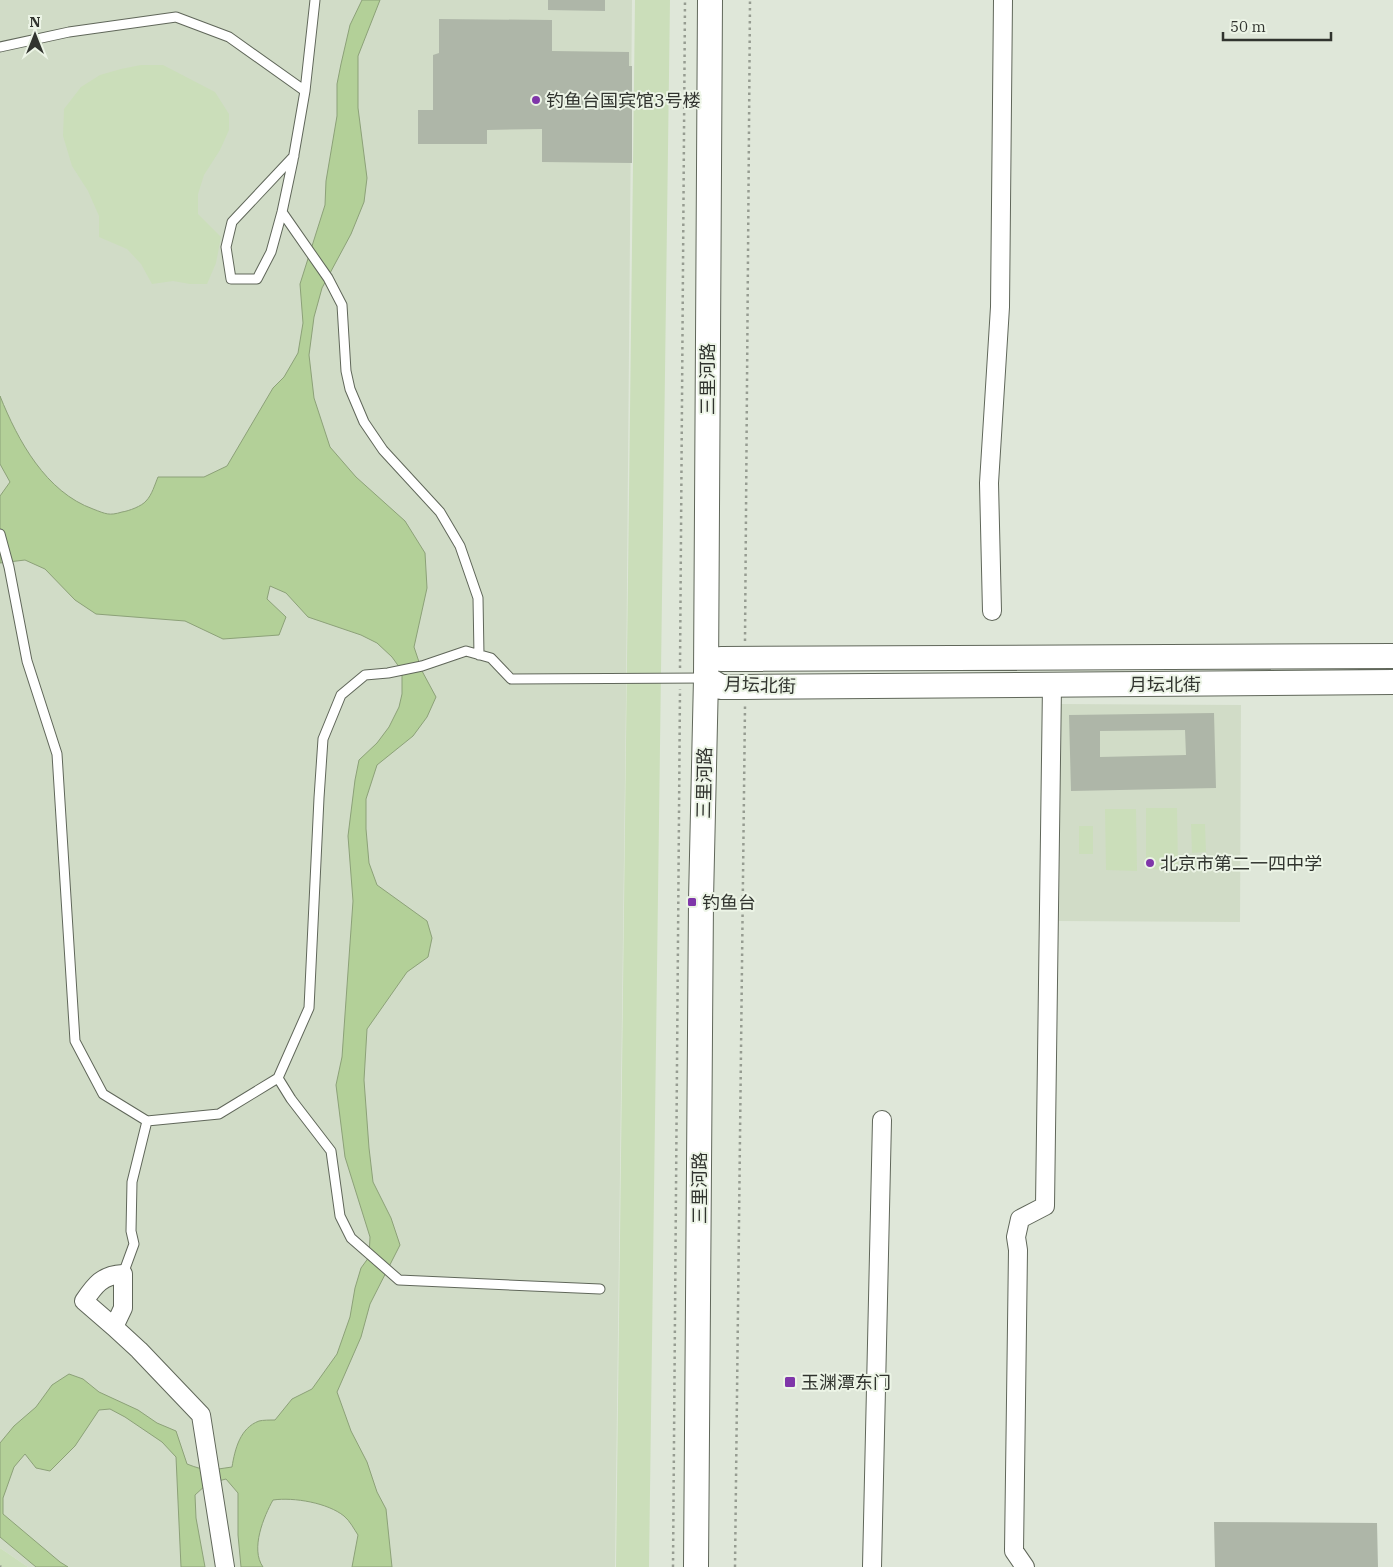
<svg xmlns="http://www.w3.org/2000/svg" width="1393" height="1567" font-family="'IBM Plex Serif','Noto Sans SC',serif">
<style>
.built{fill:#d1dcc7}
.green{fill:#cbdeba}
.water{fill:#b3d098;stroke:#8ca178}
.building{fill:#aeb6a8;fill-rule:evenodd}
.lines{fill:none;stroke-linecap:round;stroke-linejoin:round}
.service-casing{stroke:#60675a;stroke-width:11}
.minor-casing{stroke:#60675a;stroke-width:20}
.secondary-casing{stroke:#60675a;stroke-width:26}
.path{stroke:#969c91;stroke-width:2.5;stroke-dasharray:2.5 4;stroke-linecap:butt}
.service{stroke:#fff;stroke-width:9}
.minor{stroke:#fff;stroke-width:18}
.secondary{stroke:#fff;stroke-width:24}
.poi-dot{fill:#7f36a9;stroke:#ecf4e6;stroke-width:2}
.labels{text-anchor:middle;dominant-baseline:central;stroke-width:4;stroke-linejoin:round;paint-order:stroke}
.poi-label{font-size:18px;fill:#31342f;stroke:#ecf4e6;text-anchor:start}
.street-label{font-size:18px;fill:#31342f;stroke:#ecf4e6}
</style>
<rect width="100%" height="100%" fill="#dfe7d9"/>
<path class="built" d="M0,0h632l-6,700 -11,867h-587l-28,-19z
M1060,704l181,1 -1,217 -181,-1z"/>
<path class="green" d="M635,0h35l-21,1567h-33z
M141,65h22l52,27 14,22v16l-9,20 -16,25 -6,19v20l23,23 -5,26 -9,21h-17l-17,-3 -21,3 -11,-20 -14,-15 -28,-12v-21l-11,-25 -16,-25 -9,-30 1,-27 17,-22 19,-12 21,-6z
M1146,808h31l1,62 -32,-1z
M1105,809h31l1,62 -31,-1z
M1191,824h14l1,28 -14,1z
M1079,826h14v28h-14z
M0,1548l28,19h-28z"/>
<path class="water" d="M362,0h18l-22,56v52l9,70 -3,24 -13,32 -29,54 -8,29 -5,38 5,43 16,49 26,30 49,44 20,32 2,35 -13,59 8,24 14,26 -9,20 -14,19 -36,29 -11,34v30l3,34 8,22 50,36 5,17 -4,19 -21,15 -40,57 -3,51 5,68 4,34 18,36 9,27 -30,59 -9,33 -24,55 14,39 16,31 10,30 9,17 6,58h-40l6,-32c-4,-6 -8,-14 -14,-19 -16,-13 -50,-19 -71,-16 -9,16 -23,49 -10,67h-22l-3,-32v-42l-12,-14 -19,5 -12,11 1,23 9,49h-24l-5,-110 -14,-15 -37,-25 -15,-8 -11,1 -24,36 -25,25 -14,-3 -11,-14 -11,13 -11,31v16l57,48 8,5h-32l-36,-30v-94l14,-17 22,-19 16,-22 17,-11 14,5 16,13 39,18 19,13 19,8 11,33c20,8 24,6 45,3 3,-18 8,-39 27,-46 4,-1 11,-1 16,-1l17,-21 20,-10 25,-35 13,-37 5,-29 6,-20 8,-11 1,-20 -25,-80 -9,-72 6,-28 11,-156 -5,-65 7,-56 4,-20 18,-17 12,-16 10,-20 3,-13v-23l-10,-14 -15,-14 -16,-8 -53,-18 -22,-24 -16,-7 -3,13 19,18 -7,18 -56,4 -38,-18 -89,-7 -21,-14 -30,-31 -20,-9 -25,3v-67l10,-14 -10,-18v-68c18,45 46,96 93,113 13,5 16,7 29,3 7,-1 20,-6 24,-11 6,-6 9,-17 12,-24h46l23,-11 46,-78 11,-11 14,-24 5,-30 -3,-39 25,-79 1,-24 11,-65v-32l4,-20 9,-39z"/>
<path class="building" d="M548,0h57v11l-57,-1z
M439,19l113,1v31l77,1v14h3v97l-90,-1v-33l-55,1v14h-69v-34h15v-55l6,-2z
M1214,713l2,75 -145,3 -2,-76zM1185,730l1,25 -86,2v-26z
M1214,1522l163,1 1,44h-163z"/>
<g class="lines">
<g class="service-casing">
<path id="service" d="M0,47l69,-15 107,-15 53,20 76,54
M294,156l-62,66 -6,25 5,32h26l14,-27 11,-40 11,-52 12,-69 10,-91
M282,212l46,66 14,27 4,66 4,18 14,33 19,28 57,62 20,34 18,52 1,57
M0,534l9,33 18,94 30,93 18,287 28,53 44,27 72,-7 59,-36 31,-70 10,-210 4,-59 18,-44 24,-20 23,-2 34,-7 44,-15 25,7 20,21 195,-1
M278,1078l13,21 40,52 9,65 11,22 48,42 201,9
M123,1274l11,-30 -3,-13 1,-49 15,-61"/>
</g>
<g class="minor-casing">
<path id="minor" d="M992,611l-3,-128 11,-176 3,-307
M123,1274v34l-9,19 -30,-26c11,-16 18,-26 39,-27z
M114,1327l25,23 62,65 24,152
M872,1567l10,-447
M1025,1567l-11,-16 4,-301 -2,-13 4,-18 25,-13 7,-521"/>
</g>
<g class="secondary-casing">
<path id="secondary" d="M721,659l672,-3
M706,678l15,9h24l648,-5
M696,1567l5,-667 5,-222 4,-678"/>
</g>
<path class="path" d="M745,641l5,-641
M680,668l5,-668
M0,1566l1,1
M673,1567l7,-878
M735,1567l10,-861"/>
<use href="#service" class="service"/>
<use href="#minor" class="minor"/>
<use href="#secondary" class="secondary"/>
</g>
<g class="poi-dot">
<circle cx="536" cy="100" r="5"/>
<circle cx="1150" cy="863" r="5"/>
<rect x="687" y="897" width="10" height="10" rx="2.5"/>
<rect x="784" y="1376" width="12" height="12" rx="2.5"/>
</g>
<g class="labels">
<g class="poi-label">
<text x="546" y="100">钓鱼台国宾馆3号楼</text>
<text x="1160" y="863">北京市第二一四中学</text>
<text x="702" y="902">钓鱼台</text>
<text x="801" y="1382">玉渊潭东门</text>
</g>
<g class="street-label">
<text transform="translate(707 379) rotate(-90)">三里河路</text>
<text x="1165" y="684">月坛北街</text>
<text transform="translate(760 685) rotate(2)">月坛北街</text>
<text transform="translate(704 783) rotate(-89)">三里河路</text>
<text transform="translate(699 1188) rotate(-90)">三里河路</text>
</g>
</g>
<g transform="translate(35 35)" stroke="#ecf4e6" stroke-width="4" paint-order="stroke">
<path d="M0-4L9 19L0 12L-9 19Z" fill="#31342f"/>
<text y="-8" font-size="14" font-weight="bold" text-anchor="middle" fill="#31342f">N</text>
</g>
<path d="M1223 32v8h108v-8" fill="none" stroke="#31342f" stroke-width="2.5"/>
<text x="1230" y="32" font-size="15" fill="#31342f" stroke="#ecf4e6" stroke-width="4" paint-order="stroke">50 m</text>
</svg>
